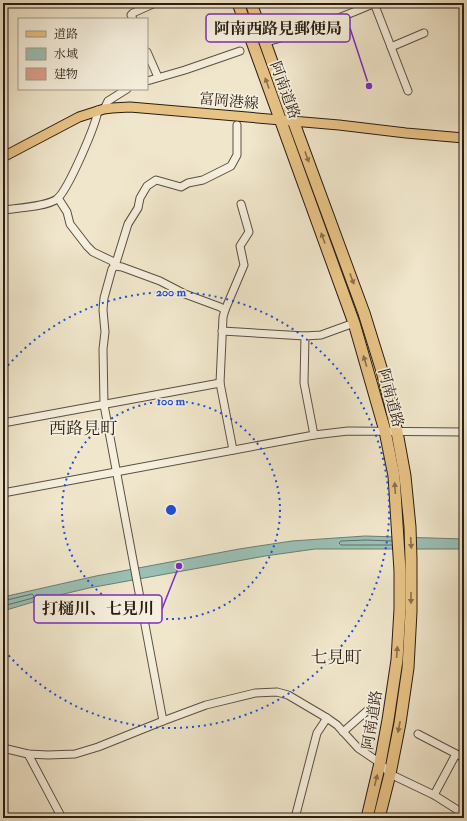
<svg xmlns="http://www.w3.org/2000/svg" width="467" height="821" font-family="'IM FELL Double Pica','Noto Serif JP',serif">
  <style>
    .water { fill: #9ac0b5; stroke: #6d7e75 }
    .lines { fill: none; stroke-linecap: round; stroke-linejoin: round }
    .shore { stroke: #626e64; stroke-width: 1 }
    .building { fill: #dc9f8b; stroke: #2a1c14 }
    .minor-casing { stroke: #5c4e42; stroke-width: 9 }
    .major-casing { stroke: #2a1c14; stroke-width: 11 }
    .highway-casing { stroke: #2a1c14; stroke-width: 13 }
    .minor { stroke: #f5efdd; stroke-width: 7 }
    .major { stroke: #e8c386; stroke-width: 9 }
    .highway { stroke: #e8c386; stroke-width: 11 }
    .oneway { fill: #89704d }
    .ring { fill: none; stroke: #1d4ed8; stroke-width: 2; stroke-dasharray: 2 4 }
    .labels { text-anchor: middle; stroke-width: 3.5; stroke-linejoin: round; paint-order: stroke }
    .street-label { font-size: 15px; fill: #2a1c14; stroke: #f5efdd }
    .quarter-label { font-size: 17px; fill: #2a1c14; stroke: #f5efdd }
    .centre { fill: #1d4ed8; stroke: #f5efdd; stroke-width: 2 }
    .ring-label { font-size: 12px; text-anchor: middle; font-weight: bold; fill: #1d4ed8; stroke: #f5efdd; stroke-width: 3.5; stroke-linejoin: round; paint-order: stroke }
    .leader { fill: none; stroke: #7b2cbf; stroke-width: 1.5 }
    .callout-dot { fill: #7b2cbf; stroke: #f5efdd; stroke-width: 1.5 }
    .callout { fill: #f5efdd; stroke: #7b2cbf; stroke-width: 1.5 }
    .callout-label { font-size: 16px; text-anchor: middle; font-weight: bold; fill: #2a1c14 }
  </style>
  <rect width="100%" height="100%" fill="#f0e6cb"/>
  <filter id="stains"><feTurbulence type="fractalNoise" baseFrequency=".005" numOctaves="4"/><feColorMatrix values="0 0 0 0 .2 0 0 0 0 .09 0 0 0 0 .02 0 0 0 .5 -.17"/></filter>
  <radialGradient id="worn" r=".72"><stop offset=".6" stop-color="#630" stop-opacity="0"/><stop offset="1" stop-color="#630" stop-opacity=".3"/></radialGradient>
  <path class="water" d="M365,536L464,539V549H315L265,556L89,588L43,599L3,611V597L96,576L239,549L292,541Z"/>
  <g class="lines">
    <g class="shore">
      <path d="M392,541L366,540L341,541L339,543L341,545H392"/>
      <path d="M3,601L32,594L34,596L33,598L3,606"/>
    </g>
  </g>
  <path class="building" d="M3,3H13L3,12Z"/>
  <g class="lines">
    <g class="minor-casing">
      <g id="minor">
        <path d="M374,3L408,91"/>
        <path d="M133,19L131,15L133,13L155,3"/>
        <path d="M265,42C303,33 340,18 375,3"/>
        <path d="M391,47L424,33"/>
        <path d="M147,52L158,77"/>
        <path d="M147,81L185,70L240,51"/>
        <path d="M104,109L108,101L127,89"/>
        <path d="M58,198L67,212L70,224L87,246L93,252L112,261L115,266"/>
        <path d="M3,210C17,208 46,207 57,199C68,190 96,125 98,110"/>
        <path d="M115,266L122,267L160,281L185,294L220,307L225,310L223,317L220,383L233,450"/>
        <path d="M225,310L244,265L240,246L249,232L241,204"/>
        <path d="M222,331L305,336L321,335L354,323"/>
        <path d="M305,336L304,383L314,435"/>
        <path d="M3,423L220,383"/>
        <path d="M3,493L314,435L348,431L464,432"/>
        <path d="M163,721L104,405L103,349L105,332L103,310L104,298L112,269L115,266L128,224L138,208L140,198L147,186L156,180L181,187L188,183L203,180L231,166L237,155V125"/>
        <path d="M343,732L369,709"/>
        <path d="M418,734L464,758"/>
        <path d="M3,748L28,754L48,755L75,754L98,747L163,721L206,705L255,693L277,692L288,695L327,718L337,725L358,748L380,763L390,774L434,795L464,814"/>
        <path d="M28,754L62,818"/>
        <path d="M434,795L456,754"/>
        <path d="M295,818L317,733L327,718"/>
      </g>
    </g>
    <g class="major-casing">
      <path id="major" d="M3,157L79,117L104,109L112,108L130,107L339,125L406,133L464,138"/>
    </g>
    <g class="highway-casing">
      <g id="highway">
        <path d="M238,3L354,323L385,431L394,476L400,571V609L397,660L388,720L380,763L367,818"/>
        <path d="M251,3L287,104L364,313L382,371L397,432L405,476L410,527L411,559V612L408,668L400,723L390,774L379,818"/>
      </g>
    </g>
    <use href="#minor" class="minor"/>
    <use href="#major" class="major"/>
    <use href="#highway" class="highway"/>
  </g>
  <defs><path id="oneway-solid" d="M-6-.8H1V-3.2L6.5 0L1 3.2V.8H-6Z"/></defs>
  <g class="oneway">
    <use href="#oneway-solid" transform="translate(267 83) rotate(-110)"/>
    <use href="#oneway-solid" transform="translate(307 157) rotate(70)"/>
    <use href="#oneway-solid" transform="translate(323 238) rotate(-110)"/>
    <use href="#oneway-solid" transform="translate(352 279) rotate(70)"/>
    <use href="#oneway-solid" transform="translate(365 361) rotate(-107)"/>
    <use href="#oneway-solid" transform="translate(395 488) rotate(-94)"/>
    <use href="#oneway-solid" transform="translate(411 543) rotate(87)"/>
    <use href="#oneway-solid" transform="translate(411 598) rotate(90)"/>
    <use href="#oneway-solid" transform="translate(397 652) rotate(-86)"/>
    <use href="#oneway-solid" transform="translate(399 727) rotate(101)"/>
    <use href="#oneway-solid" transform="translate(376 780) rotate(-76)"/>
  </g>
  <g class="ring">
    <circle cx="171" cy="510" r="109"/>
    <path d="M4 370A218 218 0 1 1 4 650"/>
  </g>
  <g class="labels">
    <g class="street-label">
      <text transform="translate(285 90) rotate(70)" y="5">阿南道路</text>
      <text transform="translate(229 101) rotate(5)" y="5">富岡港線</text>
      <text transform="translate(391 398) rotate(75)" y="5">阿南道路</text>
      <text transform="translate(372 720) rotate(-81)" y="5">阿南道路</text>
    </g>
    <g class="quarter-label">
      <text x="83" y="434">西路見町</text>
      <text x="336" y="663">七見町</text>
    </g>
  </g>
  <circle cx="171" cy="510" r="6" class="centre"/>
  <g class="ring-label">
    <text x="171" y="296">200 m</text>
    <text x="171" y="405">100 m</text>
  </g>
  <path class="leader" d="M369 86L350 28M179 566L162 609"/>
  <g class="callout-dot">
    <circle cx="369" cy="86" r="4"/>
    <circle cx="179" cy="566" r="4"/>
  </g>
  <g class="callout">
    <rect x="206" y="14" width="144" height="28" rx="4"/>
    <rect x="34" y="595" width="128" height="28" rx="4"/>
  </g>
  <g class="callout-label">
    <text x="278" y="34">阿南西路見郵便局</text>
    <text x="98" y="614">打樋川、七見川</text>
  </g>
  <rect width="467" height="821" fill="none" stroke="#f0e6cb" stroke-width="16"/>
  <rect x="4" y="4" width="459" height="813" fill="none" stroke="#2a1c14" stroke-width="2"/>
  <rect x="8" y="8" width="451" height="805" fill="none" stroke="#2a1c14"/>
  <rect x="18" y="18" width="130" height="72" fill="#f5efdd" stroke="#a49b8d"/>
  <rect x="26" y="31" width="20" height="6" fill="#e8c386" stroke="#a49b8d"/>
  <text x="54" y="38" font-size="12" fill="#2a1c14">道路</text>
  <rect x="26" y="48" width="20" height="12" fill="#9ac0b5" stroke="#a49b8d"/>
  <text x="54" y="58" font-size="12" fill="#2a1c14">水域</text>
  <rect x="26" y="68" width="20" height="12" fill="#dc9f8b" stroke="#a49b8d"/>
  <text x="54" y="78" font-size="12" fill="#2a1c14">建物</text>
  <rect width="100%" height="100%" filter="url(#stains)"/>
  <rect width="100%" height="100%" fill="url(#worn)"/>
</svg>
